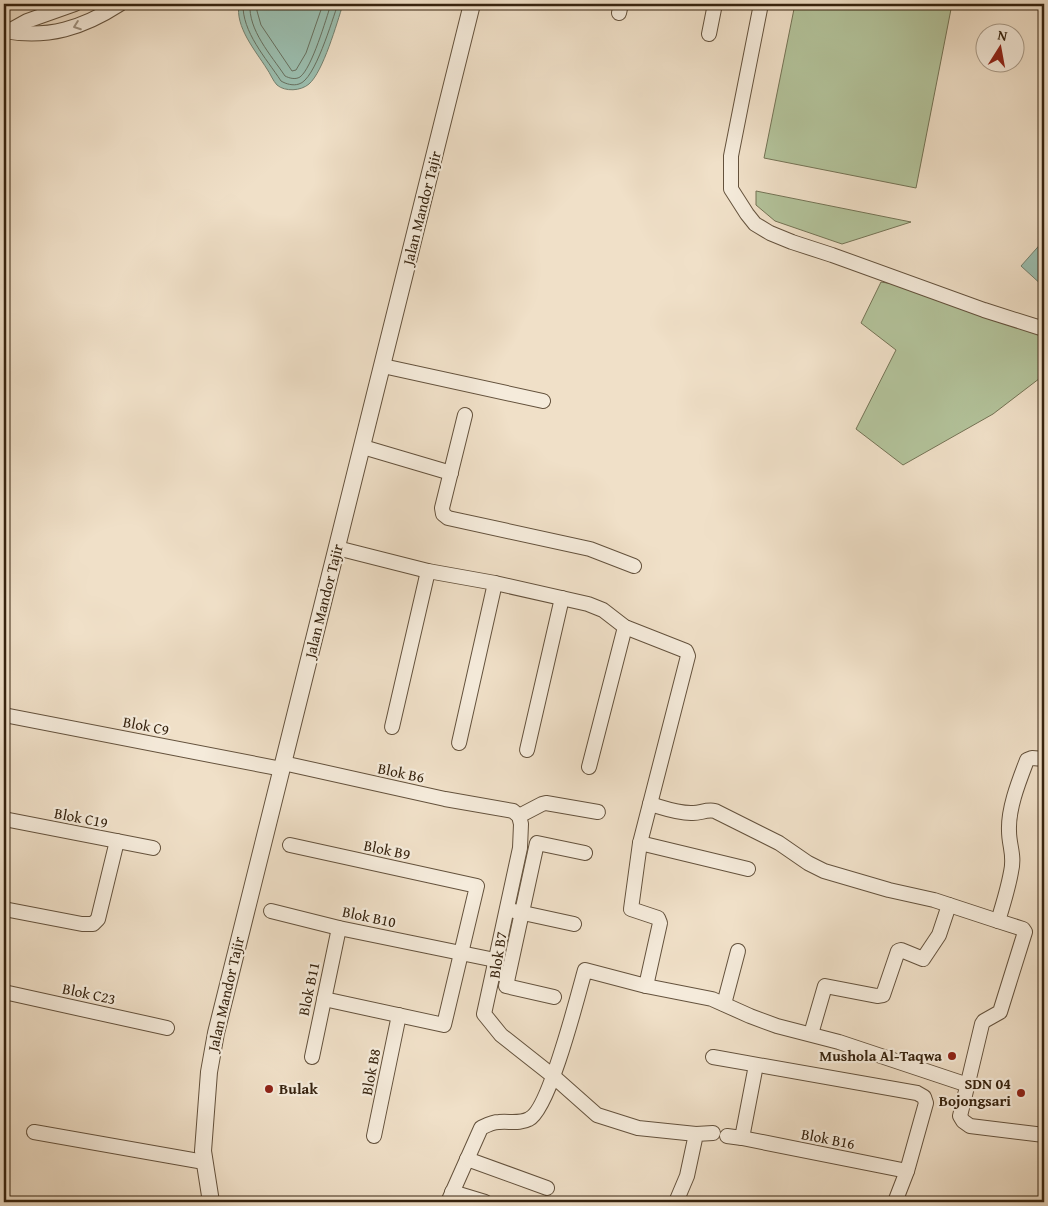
<svg xmlns="http://www.w3.org/2000/svg" width="1048" height="1206" font-family="'Gentium Book Plus',serif">
  <style>
    .green { fill: #b3c39b; stroke: #747355 }
    .water { fill: #9bbeaf; stroke: #73806f }
    .lines { fill: none; stroke-linecap: round; stroke-linejoin: round }
    .shore { stroke: #68705f; stroke-width: 1 }
    .minor-casing { stroke: #64523d; stroke-width: 16 }
    .tertiary-casing { stroke: #64523d; stroke-width: 18 }
    .minor { stroke: #f5ebdb; stroke-width: 14 }
    .tertiary { stroke: #f5ebdb; stroke-width: 16 }
    .oneway { stroke: #9f917f }
    .poi-dot { fill: #8f2418; stroke: #f5ebdb; stroke-width: 2 }
    .labels { text-anchor: middle; stroke-width: 4.5; stroke-linejoin: round; paint-order: stroke }
    .street-label { font-size: 15px; fill: #36230f; stroke: #f5ebdb }
    .poi-label { font-size: 15px; font-weight: bold; fill: #36230f; stroke: #f5ebdb; text-anchor: end }
  </style>
  <rect width="100%" height="100%" fill="#f0e0c8"/>
  <filter id="stains"><feTurbulence type="fractalNoise" baseFrequency=".004" numOctaves="4"/><feColorMatrix values="0 0 0 0 .2 0 0 0 0 .09 0 0 0 0 .02 0 0 0 .5 -.17"/></filter>
  <radialGradient id="worn" r=".72"><stop offset=".6" stop-color="#630" stop-opacity="0"/><stop offset="1" stop-color="#630" stop-opacity=".3"/></radialGradient>
  <g class="green">
    <path d="M795,4H952L916,188L764,158Z"/>
    <path d="M756,191L911,222L842,244L775,221L756,205Z"/>
    <path d="M881,282L918,288L1044,334V375L993,414L903,465L856,429L896,350L861,323Z"/>
  </g>
  <g class="water">
    <path d="M239,4H343C337,23 323,72 309,84C301,91 285,92 277,85C273,81 270,73 267,69C255,50 235,27 239,4Z"/>
    <path d="M1044,240V287L1021,266Z"/>
  </g>
  <g class="lines">
    <g class="shore">
      <path d="M243,4C242,32 266,58 281,81C286,84 293,86 299,84C315,80 332,20 338,4"/>
      <path d="M250,4C248,30 271,55 285,76C289,78 295,80 300,77C312,68 326,19 331,4"/>
      <path d="M257,4V11L261,25L292,71L296,70L306,53L323,4"/>
    </g>
    <g class="minor-casing">
      <g id="minor">
        <path d="M761,4L731,156V189L747,214L755,224L770,233L792,242L832,255L984,310L1044,329"/>
        <path d="M619,13L621,4"/>
        <path d="M4,31C48,39 83,28 120,4"/>
        <path d="M9,31L27,21L75,4"/>
        <path d="M709,34L715,4"/>
        <path d="M383,366L543,401"/>
        <path d="M465,415L442,508L443,514L448,518L590,549L634,566"/>
        <path d="M363,447L451,473"/>
        <path d="M337,548L428,571L495,583L588,604L603,610L625,627L686,651L688,656L640,843L748,869"/>
        <path d="M4,715L282,769"/>
        <path d="M392,727L428,571"/>
        <path d="M459,743L495,583"/>
        <path d="M527,750L562,598"/>
        <path d="M1044,759L1032,758L1027,760C1019,781 1008,808 1009,831C1009,846 1015,855 1011,872C1008,889 1003,905 998,921L1023,929L1025,932L1000,1012L984,1021L982,1024L960,1116L963,1121L970,1126L1044,1135"/>
        <path d="M283,763L445,799L513,811L519,816L521,824L520,848L484,1014L501,1035L553,1076L597,1115L638,1128L696,1134"/>
        <path d="M589,767L625,627"/>
        <path d="M650,804C664,808 676,813 691,813C700,814 705,809 715,811L779,843L808,863L824,871L889,890L934,900L998,921"/>
        <path d="M519,816L542,804L546,803L598,812"/>
        <path d="M4,819L153,848"/>
        <path d="M640,843L631,909L658,918L660,923L646,986"/>
        <path d="M290,845L477,886L444,1025L324,999"/>
        <path d="M4,909L82,924H93L98,919L117,841"/>
        <path d="M271,911L339,928L495,960"/>
        <path d="M514,911L574,924"/>
        <path d="M4,992L167,1028"/>
        <path d="M554,997L506,986L537,843L585,853"/>
        <path d="M724,1004L738,951"/>
        <path d="M811,1034L825,986L877,996L883,995L898,951L901,950L923,959L939,935L949,905"/>
        <path d="M312,1057L339,928"/>
        <path d="M713,1057L917,1093L924,1097L926,1103L907,1171L895,1202"/>
        <path d="M34,1132L204,1162"/>
        <path d="M374,1136L399,1015"/>
        <path d="M727,1136L742,1138L756,1065"/>
        <path d="M742,1138L907,1171"/>
        <path d="M467,1159L547,1188"/>
        <path d="M452,1192L485,1202"/>
        <path d="M448,1202L481,1128C487,1125 492,1122 499,1122C509,1121 520,1124 529,1119C549,1110 578,995 585,970L646,986L712,999L750,1016L777,1026L839,1042L968,1085"/>
        <path d="M676,1202L687,1176L696,1134L713,1133"/>
      </g>
    </g>
    <g class="tertiary-casing">
      <path id="tertiary" d="M211,1202L203,1151L209,1072L216,1033L472,4"/>
    </g>
    <use href="#minor" class="minor"/>
    <use href="#tertiary" class="tertiary"/>
  </g>
  <defs><path id="oneway-chevron" d="M-2-3.5L2.5 0L-2 3.5" fill="none" stroke-width="1.6" stroke-linecap="round" stroke-linejoin="round" transform="scale(1.25)"/></defs>
  <use class="oneway" href="#oneway-chevron" transform="translate(77 26) rotate(160)"/>
  <g class="poi-dot">
    <circle cx="952" cy="1056" r="5"/>
    <circle cx="269" cy="1089" r="5"/>
    <circle cx="1021" cy="1093" r="5"/>
  </g>
  <g class="labels">
    <g class="street-label">
      <text transform="translate(422 208) rotate(-76)" y="5">Jalan Mandor Tajir</text>
      <text transform="translate(324 601) rotate(-76)" y="5">Jalan Mandor Tajir</text>
      <text transform="translate(146 726) rotate(11)" y="5">Blok C9</text>
      <text transform="translate(401 773) rotate(12)" y="5">Blok B6</text>
      <text transform="translate(81 818) rotate(11)" y="5">Blok C19</text>
      <text transform="translate(387 850) rotate(12)" y="5">Blok B9</text>
      <text transform="translate(369 917) rotate(12)" y="5">Blok B10</text>
      <text transform="translate(498 955) rotate(-81)" y="5">Blok B7</text>
      <text transform="translate(309 989) rotate(-78)" y="5">Blok B11</text>
      <text transform="translate(89 994) rotate(12)" y="5">Blok C23</text>
      <text transform="translate(226 994) rotate(-77)" y="5">Jalan Mandor Tajir</text>
      <text transform="translate(371 1072) rotate(-79)" y="5">Blok B8</text>
      <text transform="translate(828 1139) rotate(11)" y="5">Blok B16</text>
    </g>
    <g class="poi-label">
      <text x="942" y="1061">Mushola Al-Taqwa</text>
      <text x="1011" y="1089">SDN 04<tspan x="1011" dy="17">Bojongsari</tspan></text>
      <text x="279" y="1094" text-anchor="start">Bulak</text>
    </g>
  </g>
  <rect width="1048" height="1206" fill="none" stroke="#f0e0c8" stroke-width="20"/>
  <rect x="5" y="5" width="1038" height="1196" fill="none" stroke="#36230f" stroke-width="2.5"/>
  <rect x="10" y="10" width="1028" height="1186" fill="none" stroke="#36230f"/>
  <g transform="translate(1000 48) rotate(11)"><circle r="24" fill="#f5ebdb" stroke="#a99b89"/>
  <path d="M0-4L9 19L0 12L-9 19Z" fill="#8f2418"/>
  <text y="-8" font-size="14" font-weight="bold" text-anchor="middle" fill="#36230f">N</text>
  </g>
  <rect width="100%" height="100%" filter="url(#stains)"/>
  <rect width="100%" height="100%" fill="url(#worn)"/>
</svg>
